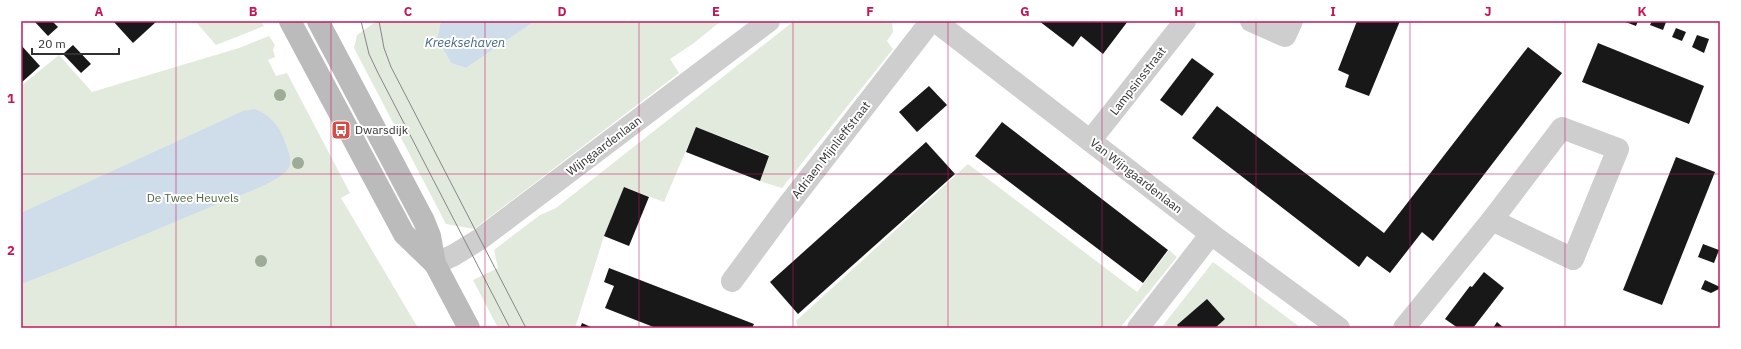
<svg xmlns="http://www.w3.org/2000/svg" width="1741" height="349" font-family="'IBM Plex Sans',sans-serif">
  <style>
    .green { fill: #e2e9dd }
    .water { fill: #cfdce9 }
    .building { fill: #181818 }
    .lines { fill: none; stroke-linecap: round; stroke-linejoin: round }
    .street { stroke: #cecece; stroke-width: 22 }
    .secondary { stroke: #bbb; stroke-width: 22 }
    .tram { stroke: #868686; stroke-width: 1 }
    .tree { fill: #9eac97 }
    .grid { fill: none; stroke: #c2185b; stroke-width: 1; stroke-opacity: 0.55 }
    .labels { text-anchor: middle; stroke-width: 4; stroke-linejoin: round; paint-order: stroke }
    .street-label { font-size: 12px; fill: #313131; stroke: #fff }
    .poi-label { font-size: 12px; fill: #313131; stroke: #fff; text-anchor: start }
    .park-label { font-size: 12px; fill: #4f6842; stroke: #fff }
    .water-label { font-size: 13px; font-style: italic; fill: #47688b; stroke: #fff }
    .neatline { fill: none; stroke: #c2185b; stroke-width: 1.5 }
    .grid-label { font-size: 13px; text-anchor: middle; font-weight: bold; fill: #c2185b }
  </style>
  <rect width="100%" height="100%" fill="#fff"/>
  <g class="green">
    <path d="M195,21H261L264,26L216,45Z"/>
    <path d="M377,21H441L437,38L451,63L466,68L535,21H721L694,43L670,59L679,73L474,229L446,224L354,48L357,35Z"/>
    <path d="M794,21H892L893,32L887,41L893,49L782,188L760,181L769,155L696,127L664,202L624,187L604,236L575,328H498L473,280L498,268L494,250L540,215L556,208Z"/>
    <path d="M269,36L275,45L273,50L275,57L268,60L276,76L287,73L350,193L341,198L418,328H21V86L59,55L92,92L239,48Z"/>
    <path d="M968,164L1137,292L1169,250L1177,257L1120,328H798L796,321Z"/>
    <path d="M1213,262L1301,328H1161Z"/>
  </g>
  <g class="water">
    <path d="M441,21H535L466,68L451,63L437,38Z"/>
    <path d="M254,109C266,112 279,125 283,137C286,146 294,160 288,169C278,183 232,198 215,205C151,232 86,259 21,284V213L243,111Z"/>
  </g>
  <g class="building">
    <path d="M34,21H52L58,27L48,36Z"/>
    <path d="M113,21H157L133,43Z"/>
    <path d="M1039,21H1128L1103,54L1081,36L1073,47Z"/>
    <path d="M1357,21H1400L1369,96L1345,87L1349,75L1338,70Z"/>
    <path d="M1623,21H1638L1636,26Z"/>
    <path d="M1652,21L1666,22L1663,30L1650,25Z"/>
    <path d="M1676,28L1686,32L1682,41L1672,37Z"/>
    <path d="M1697,35L1709,39L1704,53L1692,47Z"/>
    <path d="M1598,43L1704,86L1689,124L1582,82Z"/>
    <path d="M21,45L40,66L21,83Z"/>
    <path d="M73,45L91,64L81,73L63,54Z"/>
    <path d="M1528,47L1562,73L1433,241L1422,232L1390,273L1367,256L1359,267L1192,138L1217,106L1384,233Z"/>
    <path d="M1192,58L1214,74L1182,116L1160,100Z"/>
    <path d="M929,86L947,105L917,132L899,112Z"/>
    <path d="M1002,122L1168,250L1143,283L975,156Z"/>
    <path d="M696,127L769,156L760,181L686,152Z"/>
    <path d="M926,142L955,174L798,314L770,282Z"/>
    <path d="M1676,157L1715,172L1662,305L1623,290Z"/>
    <path d="M624,187L649,197L629,246L604,236Z"/>
    <path d="M1703,244L1719,250L1714,263L1698,257Z"/>
    <path d="M609,268L754,324L752,328H656L605,308L614,286L604,282Z"/>
    <path d="M1484,272L1504,288L1473,328H1458L1445,319L1470,286L1472,287Z"/>
    <path d="M1705,280L1720,287L1719,289L1711,293L1701,289Z"/>
    <path d="M1207,299L1225,319L1215,328H1179L1177,325Z"/>
    <path d="M1497,322L1504,328H1493Z"/>
    <path d="M582,323L593,328H580Z"/>
  </g>
  <g class="lines">
    <g class="street">
      <path d="M935,21L1211,234L1339,328"/>
      <path d="M1251,21L1285,36L1292,21"/>
      <path d="M1090,141L1185,21"/>
      <path d="M435,264L454,255L480,239L769,21"/>
      <path d="M732,281L785,209L931,21"/>
      <path d="M1138,328L1211,234"/>
      <path d="M1404,328L1492,220L1562,128L1618,149L1573,259L1492,220"/>
    </g>
    <g class="secondary">
      <path d="M290,21L404,234L435,264"/>
      <path d="M318,21L424,221L430,236L435,264L469,328"/>
    </g>
    <g class="tram">
      <path d="M361,21L369,54L378,73L510,328"/>
      <path d="M379,21L384,48L391,67L526,328"/>
    </g>
  </g>
  <g class="tree">
    <circle cx="280" cy="95" r="6"/>
    <circle cx="298" cy="163" r="6"/>
    <circle cx="261" cy="261" r="6"/>
  </g>
  <path class="grid" d="M176,21V328M331,21V328M485,21V328M639,21V328M793,21V328M948,21V328M1102,21V328M1256,21V328M1410,21V328M1565,21V328M21,174H1720"/>
  <defs>
    <g id="bus-square" transform="scale(1)"><rect x="-9" y="-9" width="18" height="18" rx="4" fill="#d34e47" stroke="#fff"/><path d="M-5-6H5V4H4V6H2V4H-2V6H-4V4H-5ZM-3.5-4V0h7V-4ZM-3.5 1.2v1.5H-2V1.2ZM2 1.2v1.5H3.5V1.2Z" fill="#fff"/></g>
  </defs>
  <g fill-rule="evenodd">
    <use href="#bus-square" x="341" y="130"/>
  </g>
  <g class="labels">
    <g class="street-label">
      <text transform="translate(1138 81) rotate(-52)" y="4">Lampsinsstraat</text>
      <text transform="translate(604 146) rotate(-37)" y="4">Wijngaardenlaan</text>
      <text transform="translate(831 150) rotate(-52)" y="4">Adriaen Mijnlieffstraat</text>
      <text transform="translate(1136 176) rotate(38)" y="4">Van Wijngaardenlaan</text>
    </g>
    <g class="poi-label">
      <text x="355" y="134">Dwarsdijk</text>
    </g>
    <g class="park-label">
      <text x="193" y="202">De Twee Heuvels</text>
    </g>
    <g class="water-label">
      <text x="465" y="47">Kreeksehaven</text>
    </g>
  </g>
  <rect width="1741" height="349" fill="none" stroke="#ffffff" stroke-width="44"/>
  <path d="M32 48v6h87v-6" fill="none" stroke="#313131" stroke-width="2"/>
  <text x="38" y="48" font-size="12" fill="#313131" stroke="#ffffff" stroke-width="3" paint-order="stroke">20 m</text>
  <rect x="22" y="22" width="1697" height="305" class="neatline"/>
  <g class="grid-label">
    <text x="99" y="16">A</text>
    <text x="253" y="16">B</text>
    <text x="408" y="16">C</text>
    <text x="562" y="16">D</text>
    <text x="716" y="16">E</text>
    <text x="870" y="16">F</text>
    <text x="1025" y="16">G</text>
    <text x="1179" y="16">H</text>
    <text x="1333" y="16">I</text>
    <text x="1488" y="16">J</text>
    <text x="1642" y="16">K</text>
    <text x="11" y="103">1</text>
    <text x="11" y="255">2</text>
  </g>
</svg>
